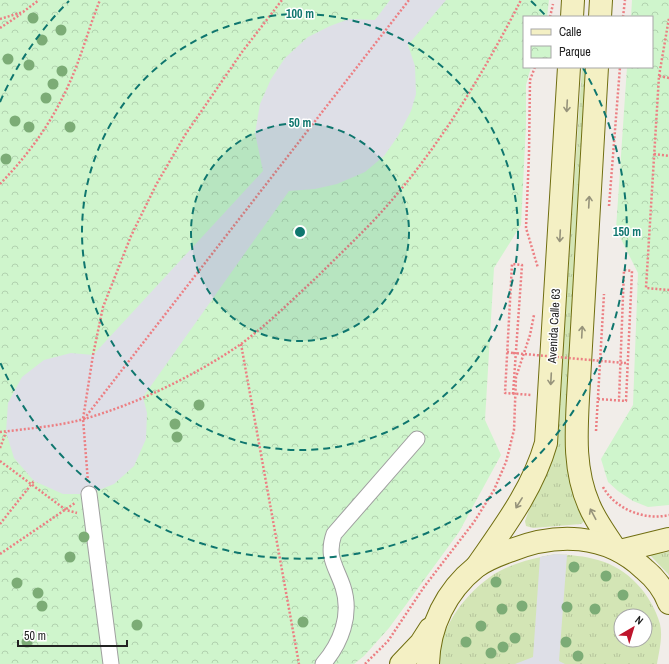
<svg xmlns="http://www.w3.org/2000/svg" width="669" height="664" font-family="'Archivo Narrow',sans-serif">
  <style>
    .grass { fill: url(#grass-tufts); fill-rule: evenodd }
    .park { fill: url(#park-crowns) }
    .plaza { fill: #dedfe7 }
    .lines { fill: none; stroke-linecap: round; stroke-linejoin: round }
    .street-casing { stroke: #9f9f9f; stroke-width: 17 }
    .secondary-casing { stroke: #706e11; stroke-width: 24 }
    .path { stroke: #ec7f83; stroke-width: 2.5; stroke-dasharray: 2 2; stroke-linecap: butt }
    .street { stroke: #fff; stroke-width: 15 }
    .secondary { stroke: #f4f0c4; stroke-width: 22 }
    .path-bridge { stroke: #ec7f83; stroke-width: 2.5; stroke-dasharray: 2 2; stroke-linecap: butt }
    .tree { fill: #7cac76 }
    .oneway { stroke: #96937b }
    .ring { fill: none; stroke: #0f766e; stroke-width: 2; stroke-dasharray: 7 5 }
    .labels { text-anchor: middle; stroke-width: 3; stroke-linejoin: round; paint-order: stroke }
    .street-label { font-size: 12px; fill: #222; stroke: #fff }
    .centre { fill: #0f766e; stroke: #fff; stroke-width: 2 }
    .ring-label { font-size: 12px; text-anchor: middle; font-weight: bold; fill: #0f766e; stroke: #fff; stroke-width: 3; stroke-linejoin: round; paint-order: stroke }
  </style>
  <defs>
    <pattern id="grass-tufts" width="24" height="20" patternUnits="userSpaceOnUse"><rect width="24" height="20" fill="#d3e5b5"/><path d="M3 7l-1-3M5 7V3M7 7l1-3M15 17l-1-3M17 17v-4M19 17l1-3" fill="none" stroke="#b5c49b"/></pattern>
    <pattern id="park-crowns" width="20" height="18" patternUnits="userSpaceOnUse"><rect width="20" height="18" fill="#cff5cc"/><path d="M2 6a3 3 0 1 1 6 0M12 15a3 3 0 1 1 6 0" fill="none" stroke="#b1d2af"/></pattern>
  </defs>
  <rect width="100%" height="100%" fill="#f1ede9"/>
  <g class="grass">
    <path d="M582,67H589L566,449C567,476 572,497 587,519L581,524L533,528L526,526L525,521L557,434Z"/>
    <path d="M669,552V575L649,554Z"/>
    <path d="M556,554C570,555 585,556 598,560C628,568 652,595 660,624C663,637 659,652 657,664H438C439,630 462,597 490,577C509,564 533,558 556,554ZM621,616H645V640H621Z"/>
  </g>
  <g class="park">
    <path d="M0,0H549L547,17H524V67H531L526,85V125L521,225L494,268L485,420L501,455L459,532L389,628L364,656L354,664H0Z"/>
    <path d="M632,0H669V505L648,507L633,501L618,491L608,482L601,459L633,405L638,273L616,229L627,67H652V17H631Z"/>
  </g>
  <g class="plaza">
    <path d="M390,0H446L408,45L415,66L416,94L411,111L398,136L384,156L365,172L337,184L315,189L289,191L143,397L147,413L146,439L134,466L114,484L89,494H63L34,481L14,458L6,432L8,403L22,377L44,360L71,353L93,355L263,171L255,133L260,104L271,79L285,58L308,37L330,26L349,19L375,20Z"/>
    <path d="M556,554L567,555L559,661L565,664H515L533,657L540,557Z"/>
  </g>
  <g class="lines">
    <g class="street-casing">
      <g id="street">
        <path d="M89,494L111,664"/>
        <path d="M323,664C341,643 352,615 343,587C336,566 326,557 334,534L417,439"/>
      </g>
    </g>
    <g class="secondary-casing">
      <g id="secondary">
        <path d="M572,17L573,0"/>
        <path d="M600,17L601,0"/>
        <path d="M597,67L578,398C576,435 574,471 589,505C595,520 605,533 614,547"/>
        <path d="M620,551L669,539"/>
        <path d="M477,566C504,527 533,489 546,443L569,67"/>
        <path d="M401,664L421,643L430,629"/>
        <path d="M428,664C429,626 446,591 476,567C485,560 498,555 509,551C556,532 606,533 644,569C655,578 664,590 669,603"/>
      </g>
    </g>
    <g class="path">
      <path d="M550,17L553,4"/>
      <path d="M623,17L625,0"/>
      <path d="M0,19L23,12L39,0"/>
      <path d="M0,28L21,14"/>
      <path d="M535,67L530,80L529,154L526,228L538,268"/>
      <path d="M659,76L669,18"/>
      <path d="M669,78L659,76L646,288L669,290"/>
      <path d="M654,154L669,156"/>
      <path d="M0,184C29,154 52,122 69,84C81,58 89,27 100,0"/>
      <path d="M609,206L620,67"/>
      <path d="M241,344L299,664"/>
      <path d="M507,352L513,353"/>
      <path d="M624,363H628"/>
      <path d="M513,394L522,265L512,264L505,393L532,395"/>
      <path d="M598,399L626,401L632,271L624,270L619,400"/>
      <path d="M84,419L409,0"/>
      <path d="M596,431L604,294"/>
      <path d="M0,432C26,429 59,426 84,419C137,404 196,375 241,344C268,324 293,299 318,276C337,257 357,238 376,218C435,154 481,78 521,0"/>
      <path d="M0,448L6,432"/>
      <path d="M0,461L66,510L77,513"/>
      <path d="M88,482L83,419L93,355L103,307L131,236L156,185L185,135L242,52L282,0"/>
      <path d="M603,487C615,509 645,521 669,515"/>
      <path d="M0,524L34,481"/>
      <path d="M0,554L75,503"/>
      <path d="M365,664L388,641L424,587L474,522L494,490L506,462L514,430L516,377L530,335L534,315"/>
    </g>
    <use href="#street" class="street"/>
    <use href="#secondary" class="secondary"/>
    <path class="path-bridge" d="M513,353L624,363"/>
  </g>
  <g class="tree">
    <circle cx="33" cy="18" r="5.5"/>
    <circle cx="61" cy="30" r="5.5"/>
    <circle cx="42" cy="40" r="5.5"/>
    <circle cx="8" cy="59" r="5.5"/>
    <circle cx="29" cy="65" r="5.5"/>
    <circle cx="62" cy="71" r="5.5"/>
    <circle cx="53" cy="84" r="5.5"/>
    <circle cx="46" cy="98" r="5.5"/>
    <circle cx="15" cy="121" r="5.5"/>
    <circle cx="29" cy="127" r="5.5"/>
    <circle cx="70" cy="127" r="5.5"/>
    <circle cx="6" cy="159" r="5.5"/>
    <circle cx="199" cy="405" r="5.5"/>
    <circle cx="175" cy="424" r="5.5"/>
    <circle cx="177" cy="437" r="5.5"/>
    <circle cx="84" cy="537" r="5.5"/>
    <circle cx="70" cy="557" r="5.5"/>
    <circle cx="574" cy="567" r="5.5"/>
    <circle cx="606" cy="576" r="5.5"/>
    <circle cx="496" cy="582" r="5.5"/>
    <circle cx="17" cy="583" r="5.5"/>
    <circle cx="38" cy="593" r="5.5"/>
    <circle cx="623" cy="595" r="5.5"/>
    <circle cx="42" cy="606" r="5.5"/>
    <circle cx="522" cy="606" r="5.5"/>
    <circle cx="567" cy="607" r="5.5"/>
    <circle cx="502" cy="609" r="5.5"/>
    <circle cx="595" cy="609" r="5.5"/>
    <circle cx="303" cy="622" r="5.5"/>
    <circle cx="137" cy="625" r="5.5"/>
    <circle cx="481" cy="626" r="5.5"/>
    <circle cx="515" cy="638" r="5.5"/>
    <circle cx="27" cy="642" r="5.5"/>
    <circle cx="466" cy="642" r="5.5"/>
    <circle cx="566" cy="642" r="5.5"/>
    <circle cx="503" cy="647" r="5.5"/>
    <circle cx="491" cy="653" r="5.5"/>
    <circle cx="578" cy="656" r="5.5"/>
  </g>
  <defs><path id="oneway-shaft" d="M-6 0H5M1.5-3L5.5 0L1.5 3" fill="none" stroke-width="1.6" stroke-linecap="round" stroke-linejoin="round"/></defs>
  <g class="oneway">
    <use href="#oneway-shaft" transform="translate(567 106) rotate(93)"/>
    <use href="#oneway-shaft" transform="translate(589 202) rotate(-87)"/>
    <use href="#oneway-shaft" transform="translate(560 236) rotate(93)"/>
    <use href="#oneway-shaft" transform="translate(582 332) rotate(-87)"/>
    <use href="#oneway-shaft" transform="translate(551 379) rotate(93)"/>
    <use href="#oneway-shaft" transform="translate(519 503) rotate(122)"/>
    <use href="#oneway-shaft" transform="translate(593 514) rotate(-118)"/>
  </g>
  <circle cx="300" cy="232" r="109" fill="#0f766e" fill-opacity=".12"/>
  <g class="ring">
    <circle cx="300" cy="232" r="109"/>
    <circle cx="300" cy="232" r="218"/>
    <path d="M0 102A327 327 0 0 1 69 1M531 1A327 327 0 0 1 545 15M583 68A327 327 0 1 1 0 362"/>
  </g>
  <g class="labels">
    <g class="street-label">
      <text transform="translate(554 326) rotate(-87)" y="4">Avenida Calle 63</text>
    </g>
  </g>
  <circle cx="300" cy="232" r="6" class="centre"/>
  <g class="ring-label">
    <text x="300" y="18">100 m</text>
    <text x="300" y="127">50 m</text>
    <text x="627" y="236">150 m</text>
  </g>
  <rect x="523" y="16" width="130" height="52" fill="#ffffff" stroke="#a7a7a7"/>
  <rect x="531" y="29" width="20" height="6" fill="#f4f0c4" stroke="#a7a7a7"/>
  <text x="559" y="36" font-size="12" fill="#222222">Calle</text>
  <rect x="531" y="46" width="20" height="12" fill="url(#park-crowns)" stroke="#a7a7a7"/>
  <text x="559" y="56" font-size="12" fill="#222222">Parque</text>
  <g transform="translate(633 628) rotate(38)"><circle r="19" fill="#ffffff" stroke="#a7a7a7"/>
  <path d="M0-3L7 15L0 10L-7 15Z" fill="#be152c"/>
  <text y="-6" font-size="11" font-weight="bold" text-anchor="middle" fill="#222222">N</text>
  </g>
  <path d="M18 640v6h109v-6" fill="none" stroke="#222222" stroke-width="2"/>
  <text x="24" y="640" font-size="12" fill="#222222" stroke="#ffffff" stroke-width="3" paint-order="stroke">50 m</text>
</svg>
